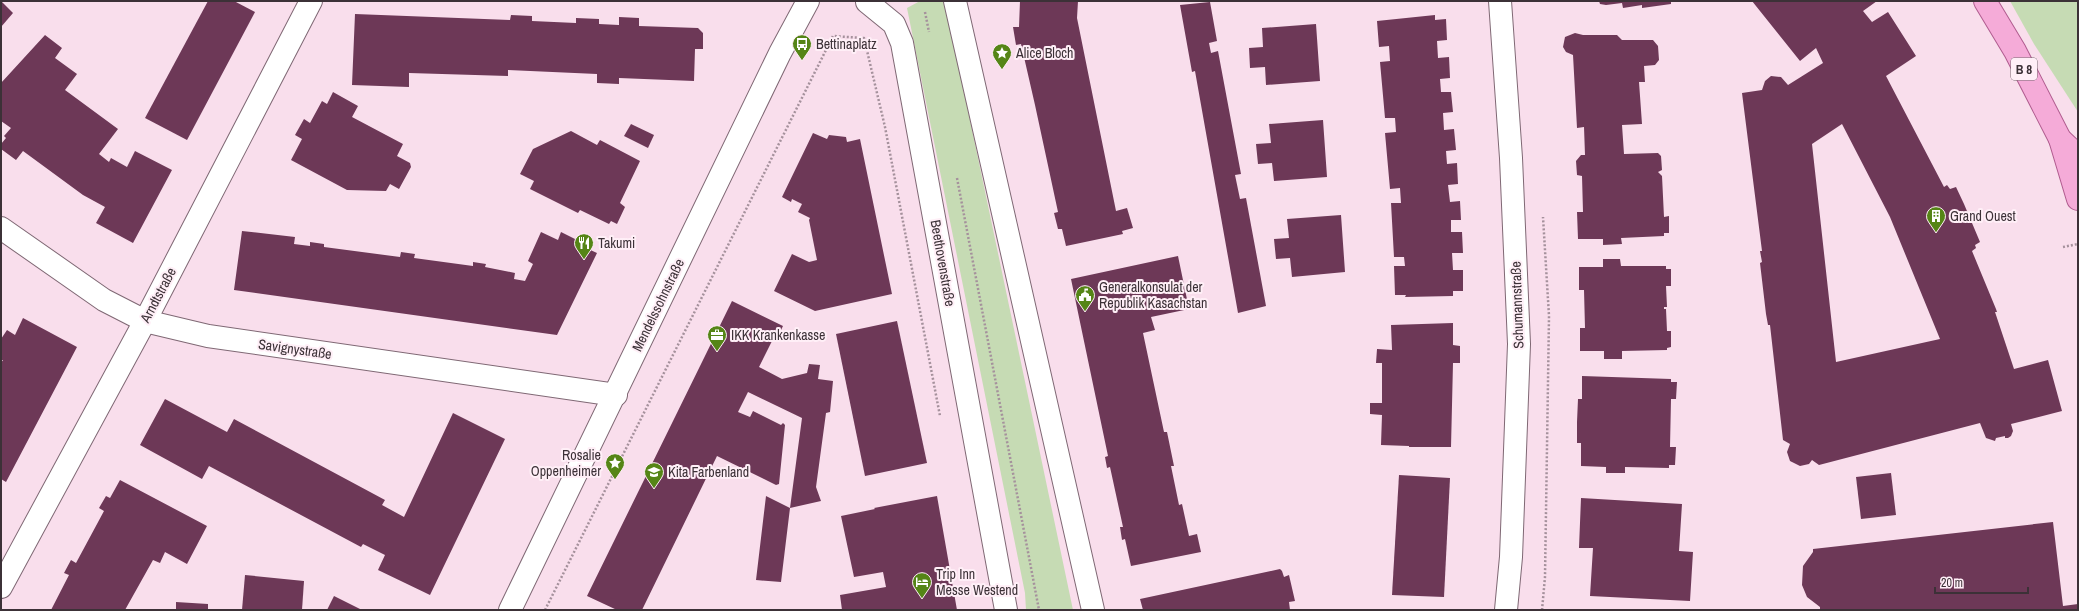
<svg xmlns="http://www.w3.org/2000/svg" width="2079" height="611" font-family="'Archivo Narrow',sans-serif">
  <style>
    .green { fill: #c6dbb4 }
    .building { fill: #6d3857; fill-rule: evenodd }
    .lines { fill: none; stroke-linecap: round; stroke-linejoin: round }
    .minor-casing { stroke: #7f6874; stroke-width: 24 }
    .major-casing { stroke: #b05c8f; stroke-width: 24 }
    .path { stroke: #a5919c; stroke-width: 2.5; stroke-dasharray: 2 2; stroke-linecap: butt }
    .minor { stroke: #fff; stroke-width: 22 }
    .major { stroke: #f5abd8; stroke-width: 22 }
    .labels { text-anchor: middle; stroke-width: 4; stroke-linejoin: round; paint-order: stroke }
    .shield { fill: #ffeff7; stroke: #766a71; stroke-width: 1 }
    .shield-label { font-size: 13px; font-weight: bold; fill: #3c3137 }
    .poi-label { font-size: 14px; fill: #3c3137; stroke: #ffeff7; text-anchor: start }
    .street-label { font-size: 14px; fill: #3c3137; stroke: #ffeff7 }
  </style>
  <rect width="100%" height="100%" fill="#f9deec"/>
  <g class="green">
    <path d="M920,1H945L1073,610H1026L1025,593L907,8Z"/>
    <path d="M2010,1H2078V112L2034,44Z"/>
  </g>
  <g class="building">
    <path d="M1,1L13,13L1,27Z"/>
    <path d="M208,1H234L255,12L187,140L145,118Z"/>
    <path d="M1020,1H1078L1077,18L1116,211L1127,208L1133,228L1122,231L1123,234L1066,246L1062,229H1058L1054,213L1058,212L1035,105L1021,44L1016,45L1013,27H1019Z"/>
    <path d="M1599,1H1671V4L1642,8V5L1623,8L1622,3L1606,5L1600,4Z"/>
    <path d="M1752,1H1877L1863,11L1872,22L1888,12L1916,56L1886,76L1944,187L1947,185L1950,189L1956,187L1964,204L1980,242L1975,245L1976,248L1972,251L1996,309L1997,312H1995L2014,369L2048,360L2062,411L2011,424L2013,431L2011,436L2008,438H2005V436L1996,438L1995,441L1986,438L1980,423L1819,465L1812,460L1809,464L1800,466L1790,461L1787,452L1790,444L1783,440L1770,325H1768L1766,314L1760,263L1762,262L1760,251H1762L1742,93L1762,90L1765,81L1771,76L1781,77L1788,85L1823,63L1816,48L1800,61ZM1842,124L1890,217L1940,339L1836,362L1812,144Z"/>
    <path d="M1210,2L1217,41L1209,43L1211,53L1218,51L1241,174L1235,175L1240,199L1246,198L1266,306L1238,313L1195,71L1192,72L1180,5Z"/>
    <path d="M355,14L510,20L511,15L532,16V21L576,23V18L599,19V24L619,25V17L639,18V26L698,28L703,33V49H695L694,81L619,78V84L597,83V74L508,70V76L409,73V87L352,85Z"/>
    <path d="M1435,15V20L1446,19L1447,40L1437,41L1438,58L1449,57L1450,78L1440,79L1441,92H1451L1453,112L1443,113L1444,130L1454,129L1456,150L1446,151L1447,164L1457,163L1458,184L1448,185L1450,202L1460,201L1461,220H1451V232H1462L1463,253H1452L1453,270H1463V291H1453V296L1405,297L1406,295H1395L1394,266H1405L1404,257H1394L1391,203H1401L1400,188L1390,189L1385,133L1396,132L1395,118H1385L1380,62L1390,61L1389,46L1379,47L1377,21Z"/>
    <path d="M1316,24L1320,81L1266,85L1265,67L1250,68L1249,48L1263,47L1262,28Z"/>
    <path d="M1575,33L1583,35H1617L1622,40H1653L1658,46L1659,60L1655,65L1644,66L1645,82H1639L1642,124L1622,125L1624,154L1658,153L1661,156L1662,170L1658,172L1662,176L1664,217L1669,216V233H1664V236L1621,238L1622,244L1603,245V239H1578L1577,212H1583L1582,176L1577,175L1576,161L1581,155H1585L1584,127L1577,128L1573,55L1566,52L1563,47L1565,37Z"/>
    <path d="M45,35L62,48L55,58L77,74L65,90L118,129L99,154L109,162L111,158L127,167L135,151L172,170L133,243L96,223L105,207L83,195L23,151L16,160L1,149V144L6,138L4,136L11,128L1,121V83Z"/>
    <path d="M333,92L358,106L352,117L403,144L397,156L410,163L411,167L399,189L390,184L386,191L347,190L291,160L302,139L295,135L304,119L310,123L322,101L327,104Z"/>
    <path d="M1323,120L1327,177L1274,181L1272,163L1258,164L1256,144L1271,143L1269,124Z"/>
    <path d="M631,124L654,135L648,148L624,136Z"/>
    <path d="M571,131L597,145L600,140L640,161L620,203L625,207L617,224L611,221L609,224L580,210L578,213L530,189L534,181L520,174L533,149Z"/>
    <path d="M813,133L827,139L829,135L846,137L847,142L860,139L892,294L815,311L774,291L792,254L809,262L817,260L809,220L810,218L798,212L802,204L792,199L791,202L782,197Z"/>
    <path d="M1341,215L1345,272L1292,277L1290,258L1276,259L1274,239L1289,238L1287,219Z"/>
    <path d="M242,231L295,237L294,244L310,246V242L324,244V247L400,257L401,252L415,254L414,258L473,266V262L486,264L485,267L515,273L514,279L525,281L533,264L528,261L541,232L558,240L561,232L577,240L575,243L597,253L557,335L234,290Z"/>
    <path d="M1178,256L1189,309L1151,317L1155,330L1143,333L1164,432H1167L1174,466H1171L1179,505L1182,504L1189,536L1197,534L1201,552L1131,566L1125,539L1122,540L1120,527H1123L1110,467L1107,468L1105,457L1108,456L1071,279Z"/>
    <path d="M1603,259H1620L1621,266H1666V269H1671V286H1666L1667,307H1664V309H1666L1667,331H1671V347L1667,348V350L1622,351V359H1604V351H1580V328H1585L1584,290H1579V267H1603Z"/>
    <path d="M732,301L783,326L775,342L772,341L759,367L782,379L807,373L809,364L820,365L818,379L833,381L830,412L826,413L816,487L821,501L790,508L781,582L756,580L766,496L790,508L802,418L748,392L738,412L750,417L753,411L781,425L783,423L785,425L779,484L776,485L717,456L642,610H617L587,596Z"/>
    <path d="M23,318L77,347L6,482L1,479V363L3,360H1V339L7,330L15,335Z"/>
    <path d="M897,321L927,463L865,476L836,334Z"/>
    <path d="M1453,323V345L1460,346V363H1453L1451,447H1409V446L1381,445L1382,415L1370,414V403H1382V363H1376L1377,349L1392,350L1391,325Z"/>
    <path d="M1582,376L1671,379V382H1677L1676,399H1671L1670,447H1676L1675,465H1669V468L1625,467V473H1606V467L1581,466V443H1577V422L1578,399H1582Z"/>
    <path d="M165,399L227,432L234,419L385,500L382,505L404,517L453,413L505,439L430,595L378,570L385,555L363,544L361,547L209,466L202,479L140,445Z"/>
    <path d="M1891,473L1896,515L1861,519L1856,477Z"/>
    <path d="M1399,475L1450,478L1444,597L1392,595Z"/>
    <path d="M120,480L207,526L187,564L165,552L160,563L153,560L125,610H51L69,575L64,573L71,560L76,563L104,511L99,508L106,496L110,498Z"/>
    <path d="M937,496L957,610H842L840,595L886,587L883,572L854,577L841,516L875,509L874,508Z"/>
    <path d="M1581,498L1682,504L1679,551L1693,552L1690,601L1590,596L1593,548H1579Z"/>
    <path d="M2053,522L2063,606L2078,604V610H1820V607L1807,597L1802,585L1803,566L1813,552V549Z"/>
    <path d="M1280,569L1282,571L1284,577L1289,575L1295,601L1289,602L1290,610H1143L1140,599Z"/>
    <path d="M245,575L304,581L302,610H242Z"/>
    <path d="M334,596L362,610H327Z"/>
    <path d="M176,602L208,604V610H176Z"/>
  </g>
  <g class="lines">
    <g class="minor-casing">
      <g id="minor">
        <path d="M955,1L1093,610"/>
        <path d="M1500,1L1511,158L1519,344L1511,557L1506,610"/>
        <path d="M867,2L894,24L902,43L1006,610"/>
        <path d="M1,228L104,300L145,321L208,336L616,395"/>
        <path d="M1,587L145,321L311,1"/>
        <path d="M510,610L780,53L808,1"/>
      </g>
    </g>
    <g class="major-casing">
      <g id="major">
        <path d="M1985,1L2015,51L2060,139L2078,156"/>
        <path d="M2060,139L2078,199"/>
      </g>
    </g>
    <g class="path">
      <path d="M925,12L929,32"/>
      <path d="M957,178L1039,610"/>
      <path d="M2063,247L2078,244"/>
      <path d="M545,610L833,36L864,38L885,127L940,416"/>
      <path d="M1542,610L1545,577L1549,316L1543,217"/>
    </g>
    <use href="#minor" class="minor"/>
    <use href="#major" class="major"/>
  </g>
  <defs>
    <g id="bus-pin" transform="scale(1)"><path d="M0 17L-7.5 6A9.5 9.5 0 1 1 7.5 6Z" fill="#558516" stroke="#ffeff7"/><path d="M-5-6H5V4H4V6H2V4H-2V6H-4V4H-5ZM-3.5-4V0h7V-4ZM-3.5 1.2v1.5H-2V1.2ZM2 1.2v1.5H3.5V1.2Z" fill="#fff"/></g>
    <g id="sight-pin" transform="scale(1)"><path d="M0 17L-7.5 6A9.5 9.5 0 1 1 7.5 6Z" fill="#558516" stroke="#ffeff7"/><path d="M0-6L1.8-2.2L6-1.7L2.9 1.2L3.7 5.4L0 3.3L-3.7 5.4L-2.9 1.2L-6-1.7L-1.8-2.2Z" fill="#fff"/></g>
    <g id="building-pin" transform="scale(1)"><path d="M0 17L-7.5 6A9.5 9.5 0 1 1 7.5 6Z" fill="#558516" stroke="#ffeff7"/><path d="M-4-6H4V6H1V3H-1V6H-4ZM-2.5-4.3h1.7v1.8h-1.7ZM.8-4.3h1.7v1.8H.8ZM-2.5-1h1.7V.8h-1.7ZM.8-1h1.7V.8H.8Z" fill="#fff"/></g>
    <g id="restaurant-pin" transform="scale(1)"><path d="M0 17L-7.5 6A9.5 9.5 0 1 1 7.5 6Z" fill="#558516" stroke="#ffeff7"/><path d="M-5-6h1v4h1v-4h1v4h1v-4h1v5L-1.5 .5V6h-2V.5L-5-1ZM5-6V6H3V1.5H1.5Q1.5-4 5-6Z" fill="#fff"/></g>
    <g id="civic-pin" transform="scale(1)"><path d="M0 17L-7.5 6A9.5 9.5 0 1 1 7.5 6Z" fill="#558516" stroke="#ffeff7"/><path d="M-.6-6.5H3V-4.5H.6V-3L4-1V1h2V6H-6V1h2V-1L-.6-3ZM-1.2 2.5V6h2.4V2.5Z" fill="#fff"/></g>
    <g id="office-pin" transform="scale(1)"><path d="M0 17L-7.5 6A9.5 9.5 0 1 1 7.5 6Z" fill="#558516" stroke="#ffeff7"/><path d="M-6-3h4V-5.5h4V-3h4V5H-6ZM-1-4.5V-3h2v-1.5ZM-6 0V1H6V0Z" fill="#fff"/></g>
    <g id="school-pin" transform="scale(1)"><path d="M0 17L-7.5 6A9.5 9.5 0 1 1 7.5 6Z" fill="#558516" stroke="#ffeff7"/><path d="M0-5L7-2L0 1L-7-2ZM-4 1L0 2.5L4 1V4Q0 6-4 4Z" fill="#fff"/></g>
    <g id="hotel-pin" transform="scale(1)"><path d="M0 17L-7.5 6A9.5 9.5 0 1 1 7.5 6Z" fill="#558516" stroke="#ffeff7"/><path d="M-6-4.5h1.5V1H6V5H4.5V3h-9V5H-6ZM-4 0a1.8 1.8 0 1 1 3.6 0ZM.5 0V-2.5h3Q6-2.5 6 0Z" fill="#fff"/></g>
  </defs>
  <g fill-rule="evenodd">
    <use href="#bus-pin" x="802" y="44"/>
    <use href="#sight-pin" x="1002" y="53"/>
    <use href="#building-pin" x="1936" y="216"/>
    <use href="#restaurant-pin" x="584" y="243"/>
    <use href="#civic-pin" x="1085" y="295"/>
    <use href="#office-pin" x="717" y="335"/>
    <use href="#sight-pin" x="615" y="463"/>
    <use href="#school-pin" x="654" y="472"/>
    <use href="#hotel-pin" x="922" y="582"/>
  </g>
  <g class="labels">
    <rect class="shield" x="2011" y="58" width="26" height="22" rx="3"/>
    <g class="shield-label">
      <text x="2024" y="74">B 8</text>
    </g>
    <g class="poi-label">
      <text x="816" y="49">Bettinaplatz</text>
      <text x="1016" y="58">Alice Bloch</text>
      <text x="1950" y="221">Grand Ouest</text>
      <text x="598" y="248">Takumi</text>
      <text x="1099" y="292">Generalkonsulat der<tspan x="1099" dy="16">Republik Kasachstan</tspan></text>
      <text x="731" y="340">IKK Krankenkasse</text>
      <text x="601" y="460" text-anchor="end">Rosalie<tspan x="601" dy="16">Oppenheimer</tspan></text>
      <text x="668" y="477">Kita Farbenland</text>
      <text x="936" y="579">Trip Inn<tspan x="936" dy="16">Messe Westend</tspan></text>
    </g>
    <g class="street-label">
      <text transform="translate(943 263) rotate(80)" y="5">Beethovenstraße</text>
      <text transform="translate(158 295) rotate(-62)" y="5">Arndtstraße</text>
      <text transform="translate(658 305) rotate(-64)" y="5">Mendelssohnstraße</text>
      <text transform="translate(1517 305) rotate(-92)" y="5">Schumannstraße</text>
      <text transform="translate(295 349) rotate(8)" y="5">Savignystraße</text>
    </g>
  </g>
  <rect width="2079" height="611" fill="none" stroke="#3c3137" stroke-width="4"/>
  <path d="M1935 587v6h93v-6" fill="none" stroke="#3c3137" stroke-width="2"/>
  <text x="1941" y="587" font-size="12" fill="#3c3137" stroke="#ffeff7" stroke-width="3" paint-order="stroke">20 m</text>
</svg>
